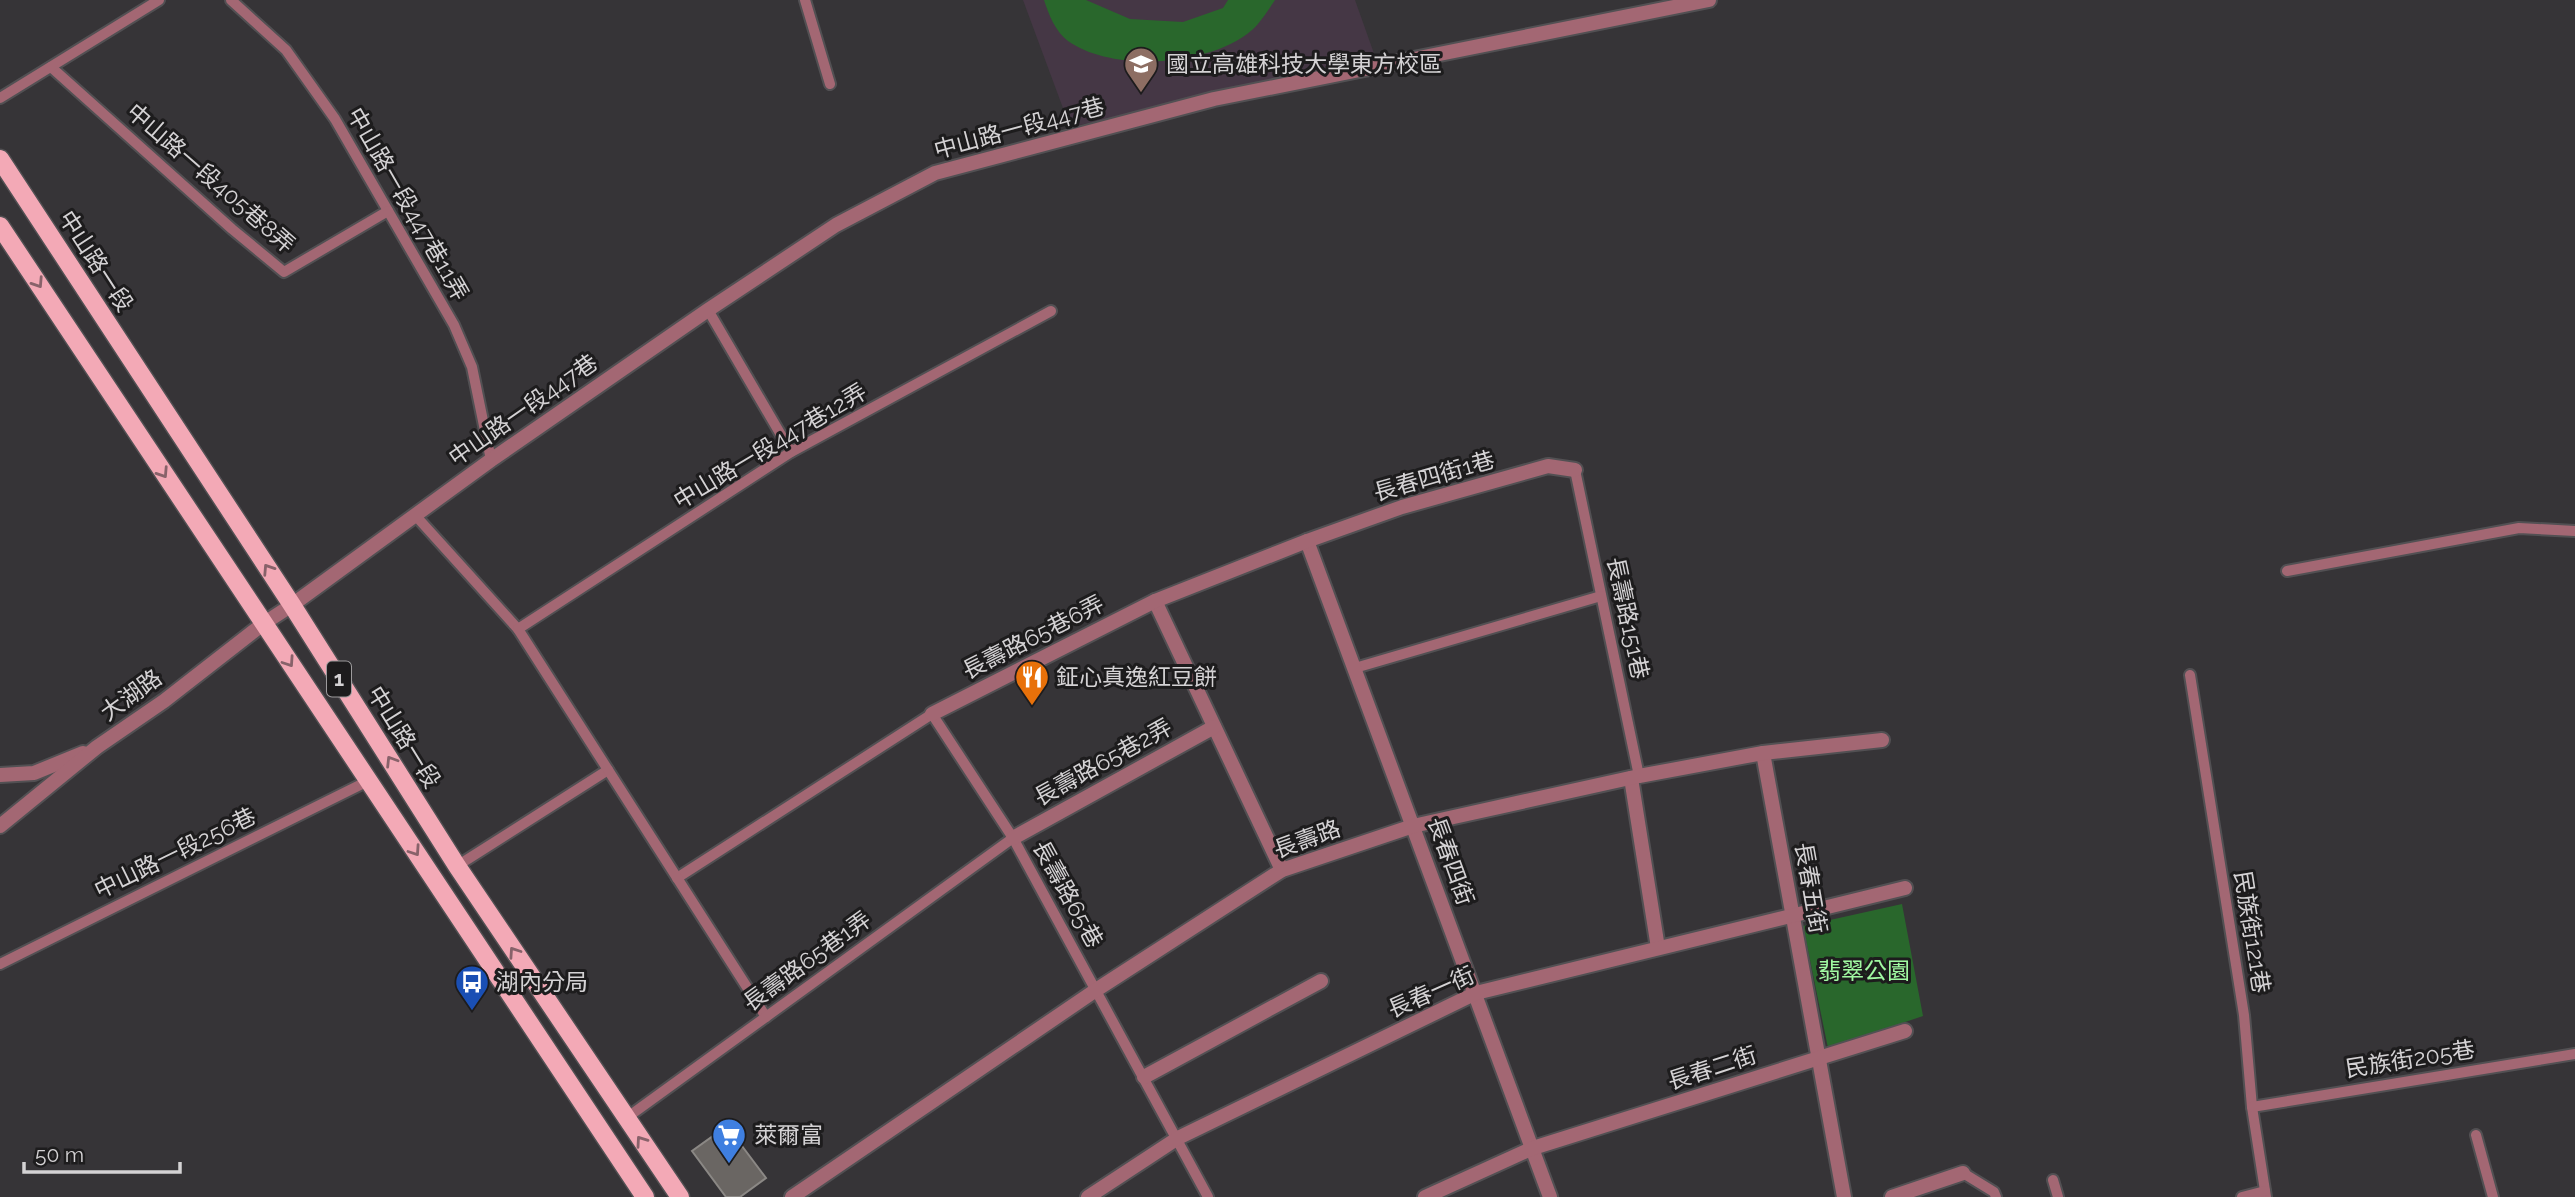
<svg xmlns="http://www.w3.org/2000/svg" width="2575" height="1197" font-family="Raleway,'Noto Sans TC',sans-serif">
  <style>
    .education { fill: #453745 }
    .green { fill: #29672c }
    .building { fill: #6a6663; stroke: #8b8885; stroke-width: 2 }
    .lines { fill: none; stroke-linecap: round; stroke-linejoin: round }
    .lane-casing { stroke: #525053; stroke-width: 14 }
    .street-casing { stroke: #525053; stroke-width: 18 }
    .primary-casing { stroke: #525053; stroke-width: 21 }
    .lane { stroke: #a36773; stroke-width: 10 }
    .street { stroke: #a36773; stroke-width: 14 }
    .primary { stroke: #f3a9b6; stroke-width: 18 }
    .oneway { stroke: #88626a }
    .labels { text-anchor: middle; stroke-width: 6; stroke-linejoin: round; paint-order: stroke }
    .shield { fill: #1d1c1d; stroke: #9d9b9d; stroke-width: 2 }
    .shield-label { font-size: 21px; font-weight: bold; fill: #d4d2d4 }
    .poi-label { font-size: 23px; fill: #d4d2d4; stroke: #1d1c1d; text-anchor: start }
    .street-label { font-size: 23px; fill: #d4d2d4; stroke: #1d1c1d }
    .park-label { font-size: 23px; fill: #a1f9a2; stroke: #1d1c1d }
  </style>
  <rect width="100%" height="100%" fill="#363437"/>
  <path class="education" d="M1023,0H1355L1377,62L1070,127Z"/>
  <g class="green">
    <path d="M1044,0H1086L1130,19L1183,22L1223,8L1228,0H1275C1268,10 1261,22 1252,30C1211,66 1113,73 1068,41C1055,31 1049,15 1044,0Z"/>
    <path d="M1902,904L1923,1016L1828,1048L1803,926Z"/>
  </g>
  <path class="building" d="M727,1126L766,1178L740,1197H726L692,1151Z"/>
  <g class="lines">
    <g class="lane-casing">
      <g id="lane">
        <path d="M231,0L286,50L335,119L454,325L472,367L491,460"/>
        <path d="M805,0L830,84"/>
        <path d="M51,67L232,229L284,272L388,211"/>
        <path d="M0,98L159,0"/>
        <path d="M708,310L791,452"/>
        <path d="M1575,470L1639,776"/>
        <path d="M415,515L518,629"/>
        <path d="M2287,571L2519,528L2575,531"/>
        <path d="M1355,668L1601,596"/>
        <path d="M2190,675L2244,1015L2252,1107L2266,1197"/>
        <path d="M457,866L608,770"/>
        <path d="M677,878L932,714L1013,838L1208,1197"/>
        <path d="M0,964L368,781"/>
        <path d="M766,1017L518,629L791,452L1051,311"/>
        <path d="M2252,1107L2575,1054"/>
        <path d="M625,1119L1013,838"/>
        <path d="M2476,1135L2493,1197"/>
        <path d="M1963,1173L1994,1192L1996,1197"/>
        <path d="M2053,1180L2058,1197"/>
        <path d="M2242,1197L2265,1191"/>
      </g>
    </g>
    <g class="street-casing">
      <g id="street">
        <path d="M1307,541L1550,1197"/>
        <path d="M1155,601L1282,870"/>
        <path d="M932,714L1155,601L1307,541L1402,507L1548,466L1575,470"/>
        <path d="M1763,753L1844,1197"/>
        <path d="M0,775L34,773L83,753"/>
        <path d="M1631,778L1658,948"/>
        <path d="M0,826L97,747L164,701L263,624L292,605L491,460L708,310L836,225L935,173L1214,99L1709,0"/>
        <path d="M1013,838L1214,727"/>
        <path d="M1144,1077L1321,981"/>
        <path d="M792,1197L1096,990L1282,870L1413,826L1639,776L1763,753L1882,740"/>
        <path d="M1088,1197L1178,1138L1476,993L1905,888"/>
        <path d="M1425,1197L1533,1148L1905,1031"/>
        <path d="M1892,1197L1963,1173"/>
      </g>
    </g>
    <g class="primary-casing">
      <g id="primary">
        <path d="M0,159L292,605L457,866L680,1197"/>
        <path d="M0,226L645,1197"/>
      </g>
    </g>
    <use href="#lane" class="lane"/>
    <use href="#street" class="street"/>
    <use href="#primary" class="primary"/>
  </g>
  <defs><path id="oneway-chevron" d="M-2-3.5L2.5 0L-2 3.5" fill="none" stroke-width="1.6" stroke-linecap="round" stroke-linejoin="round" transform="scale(1.75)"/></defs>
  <g class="oneway">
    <use href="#oneway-chevron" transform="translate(38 283) rotate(57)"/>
    <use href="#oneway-chevron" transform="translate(163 473) rotate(57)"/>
    <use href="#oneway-chevron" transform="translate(268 569) rotate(-123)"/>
    <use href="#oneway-chevron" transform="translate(289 662) rotate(56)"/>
    <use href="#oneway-chevron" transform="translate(391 761) rotate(-122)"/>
    <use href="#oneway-chevron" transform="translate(415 851) rotate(56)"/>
    <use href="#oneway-chevron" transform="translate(514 952) rotate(-124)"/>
    <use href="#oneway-chevron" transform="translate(641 1141) rotate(-125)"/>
  </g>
  <defs>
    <g id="university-pin" transform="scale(1.75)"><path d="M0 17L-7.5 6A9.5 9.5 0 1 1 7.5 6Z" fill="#8d6e63" stroke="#1d1c1d"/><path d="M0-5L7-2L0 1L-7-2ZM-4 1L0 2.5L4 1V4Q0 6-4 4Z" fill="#fff"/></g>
    <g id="restaurant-pin" transform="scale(1.75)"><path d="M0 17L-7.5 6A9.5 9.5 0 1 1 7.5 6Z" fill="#e8710a" stroke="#1d1c1d"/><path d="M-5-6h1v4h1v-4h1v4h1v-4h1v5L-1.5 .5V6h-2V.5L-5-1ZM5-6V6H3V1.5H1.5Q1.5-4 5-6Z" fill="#fff"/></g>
    <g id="bus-pin" transform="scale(1.75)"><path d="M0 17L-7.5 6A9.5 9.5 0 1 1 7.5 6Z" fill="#1a4fb4" stroke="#1d1c1d"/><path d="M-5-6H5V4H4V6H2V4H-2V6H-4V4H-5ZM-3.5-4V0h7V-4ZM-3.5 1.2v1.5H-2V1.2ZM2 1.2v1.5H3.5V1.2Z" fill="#fff"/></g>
    <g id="supermarket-pin" transform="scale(1.75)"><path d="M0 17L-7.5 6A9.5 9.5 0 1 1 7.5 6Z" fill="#3f7fe0" stroke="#1d1c1d"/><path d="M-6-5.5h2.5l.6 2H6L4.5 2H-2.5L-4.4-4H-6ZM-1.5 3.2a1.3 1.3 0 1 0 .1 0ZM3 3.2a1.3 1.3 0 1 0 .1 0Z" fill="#fff"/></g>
  </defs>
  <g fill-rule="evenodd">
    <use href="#university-pin" x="1141" y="64"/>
    <use href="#restaurant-pin" x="1032" y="677"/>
    <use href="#bus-pin" x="472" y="982"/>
    <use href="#supermarket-pin" x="729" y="1135"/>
  </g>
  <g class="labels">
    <rect class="shield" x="327" y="661.5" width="24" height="35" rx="5"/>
    <g class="shield-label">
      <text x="339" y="686">1</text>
    </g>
    <g class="poi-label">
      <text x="1166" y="72">國立高雄科技大學東方校區</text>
      <text x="1056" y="685">鉦心真逸紅豆餅</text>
      <text x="496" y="990">湖內分局</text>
      <text x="754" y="1143">萊爾富</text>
    </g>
    <g class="street-label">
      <text transform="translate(1019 128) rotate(-15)" y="8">中山路一段447巷</text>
      <text transform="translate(211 178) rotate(41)" y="8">中山路一段405巷8弄</text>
      <text transform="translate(408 204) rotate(60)" y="8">中山路一段447巷11弄</text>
      <text transform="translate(96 261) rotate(57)" y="8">中山路一段</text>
      <text transform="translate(523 410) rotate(-35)" y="8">中山路一段447巷</text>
      <text transform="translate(770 446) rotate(-31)" y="8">中山路一段447巷12弄</text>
      <text transform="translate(1434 476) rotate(-16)" y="8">長春四街1巷</text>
      <text transform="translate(1628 618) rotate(78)" y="8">長壽路151巷</text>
      <text transform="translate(1033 637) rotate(-27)" y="8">長壽路65巷6弄</text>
      <text transform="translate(131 695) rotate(-36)" y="8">大湖路</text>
      <text transform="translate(404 737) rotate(58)" y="8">中山路一段</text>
      <text transform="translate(1103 762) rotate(-29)" y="8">長壽路65巷2弄</text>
      <text transform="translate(1307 839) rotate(-20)" y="8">長壽路</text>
      <text transform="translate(175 853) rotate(-26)" y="8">中山路一段256巷</text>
      <text transform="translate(1451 861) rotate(70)" y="8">長春四街</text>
      <text transform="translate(1811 888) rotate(80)" y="8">長春五街</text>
      <text transform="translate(1068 894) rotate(61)" y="8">長壽路65巷</text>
      <text transform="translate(2252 932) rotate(81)" y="8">民族街121巷</text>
      <text transform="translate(807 961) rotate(-36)" y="8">長壽路65巷1弄</text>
      <text transform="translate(1431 992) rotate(-24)" y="8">長春一街</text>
      <text transform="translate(2410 1059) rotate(-9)" y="8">民族街205巷</text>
      <text transform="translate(1712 1068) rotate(-18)" y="8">長春二街</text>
    </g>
    <g class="park-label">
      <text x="1864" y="979">翡翠公園</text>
    </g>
  </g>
  <path d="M24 1162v10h156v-10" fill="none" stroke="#d4d2d4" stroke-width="3.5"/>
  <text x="35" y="1162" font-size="21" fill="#d4d2d4" stroke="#1d1c1d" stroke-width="5" paint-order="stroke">50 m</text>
</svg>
